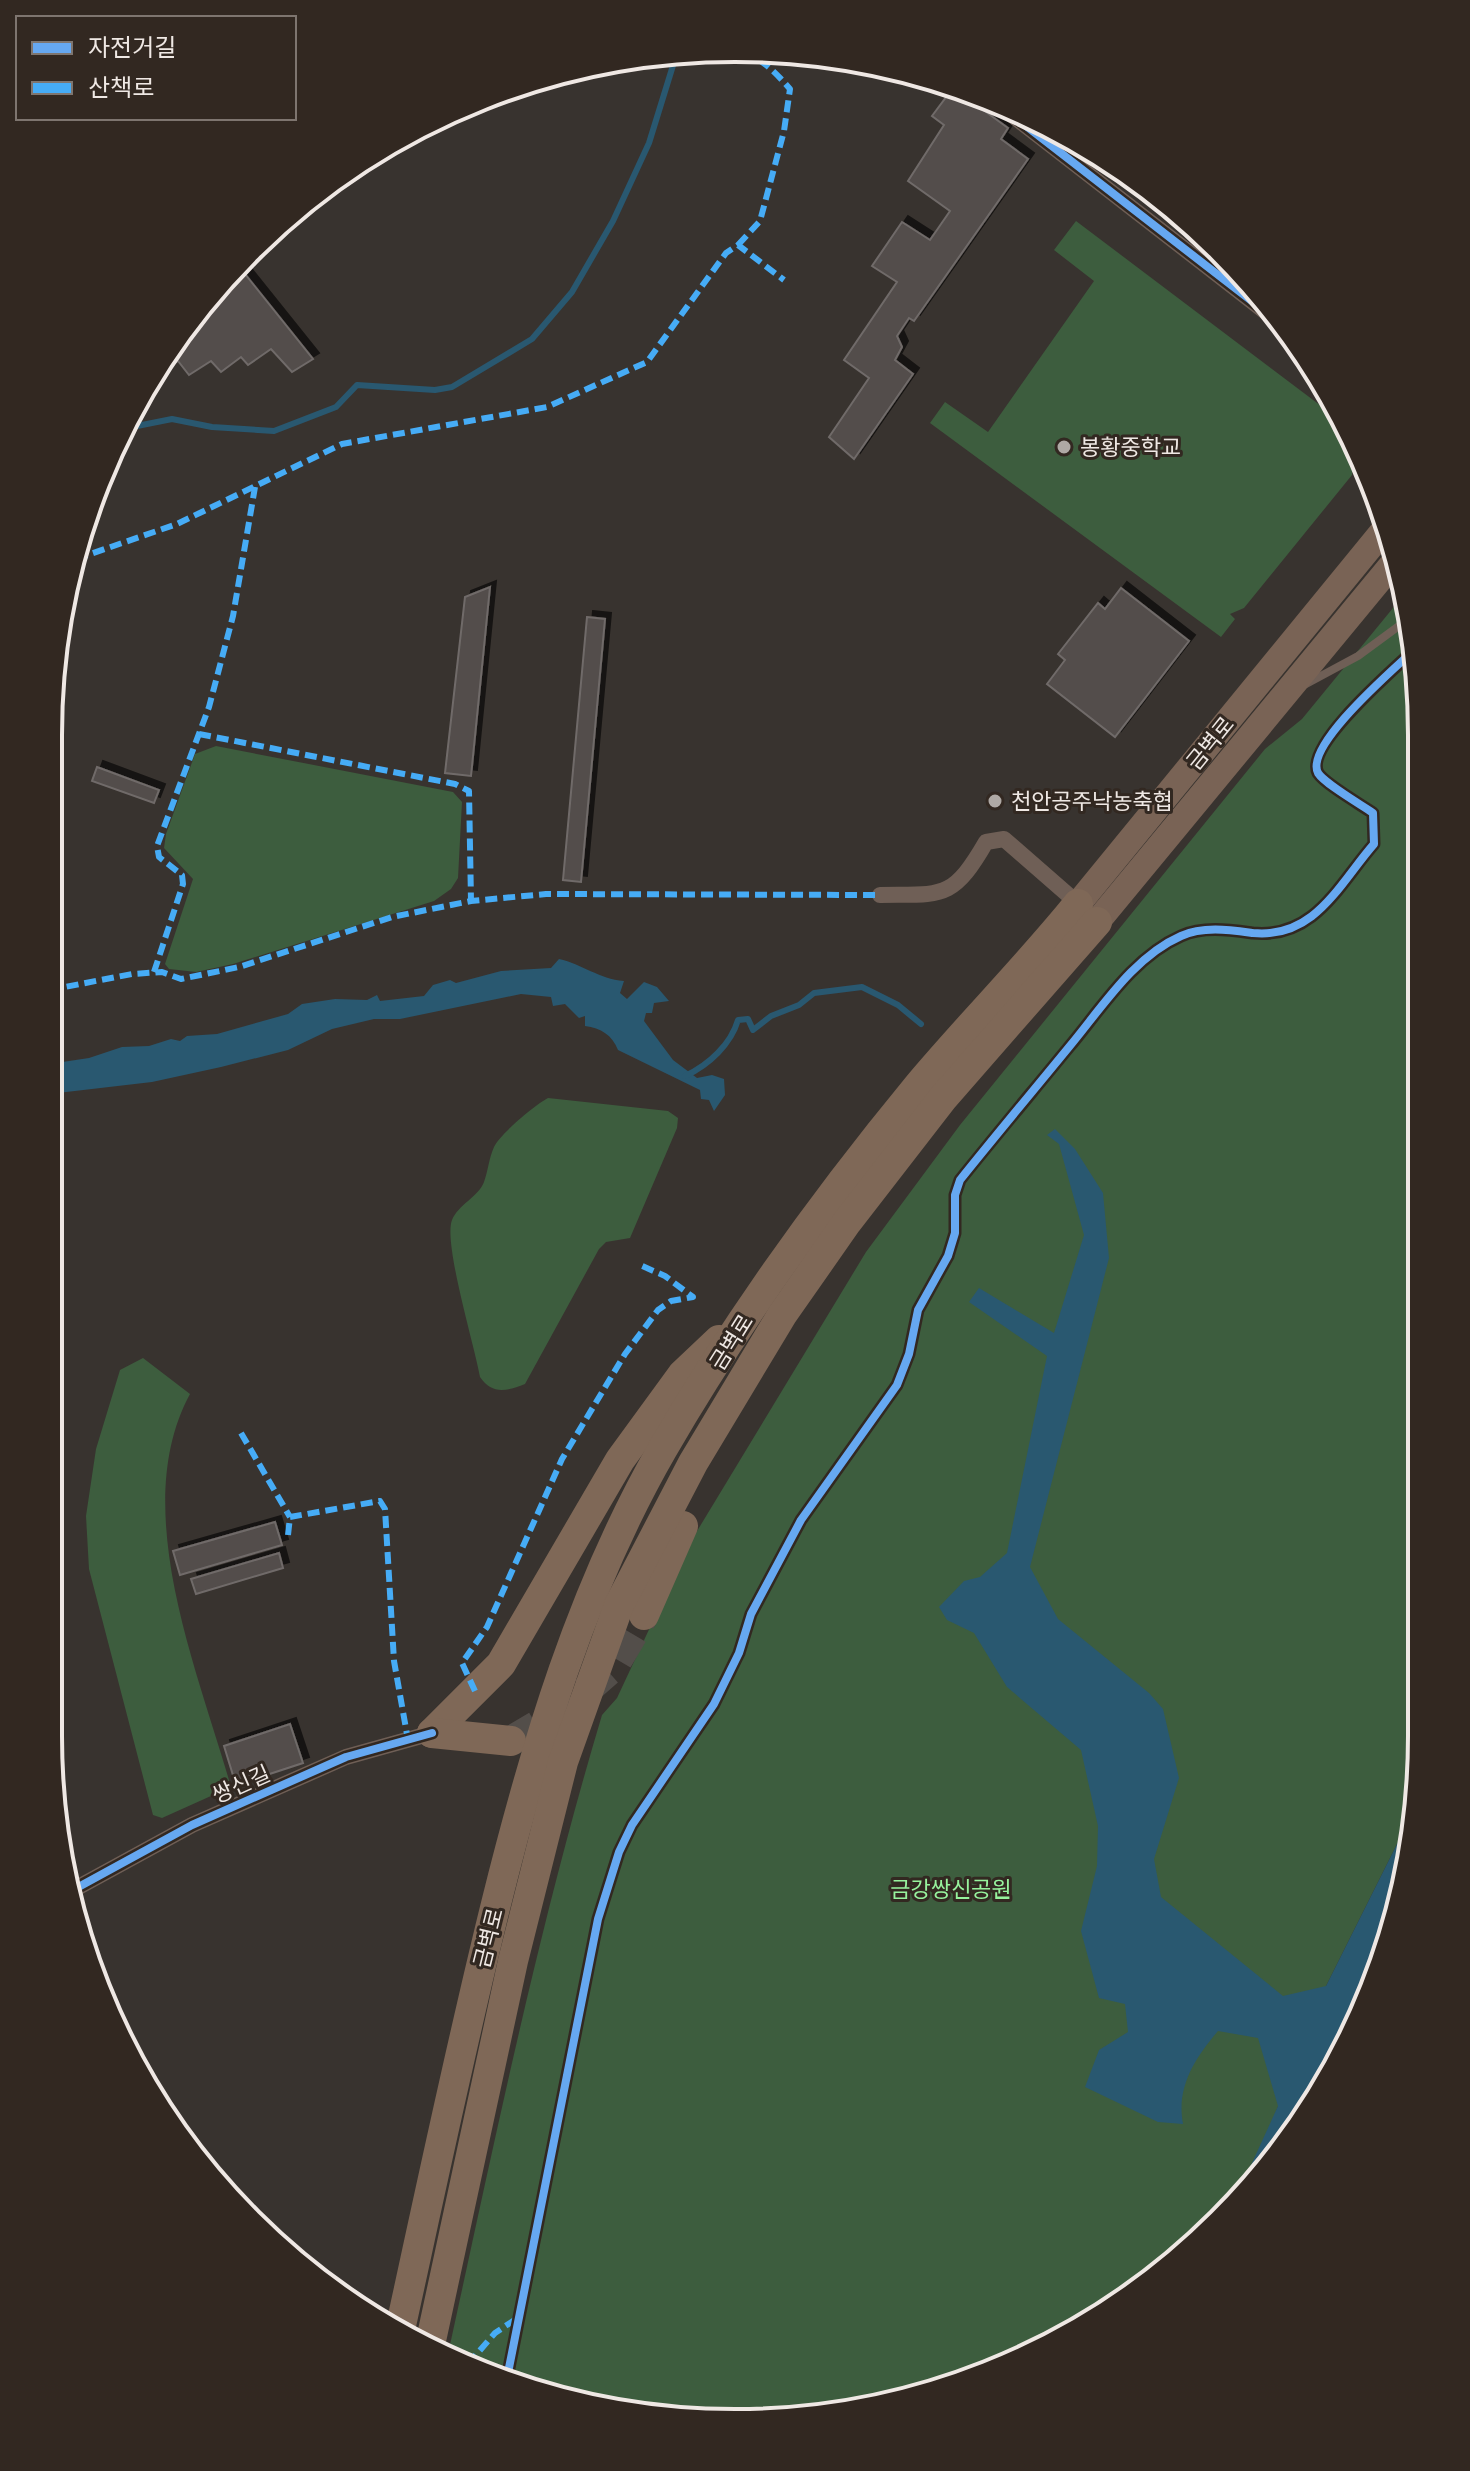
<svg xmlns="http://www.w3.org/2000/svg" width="1470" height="2471" font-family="Raleway,'Noto Sans KR',sans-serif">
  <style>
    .green { fill: #3d5d3e }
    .water { fill: #295870 }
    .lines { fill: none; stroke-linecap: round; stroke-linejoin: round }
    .stream { stroke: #295870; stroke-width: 6 }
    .building { fill: #524d4b; stroke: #706b69; stroke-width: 2; filter: url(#shadow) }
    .highway-tunnel { stroke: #534e4a; stroke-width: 30; stroke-dasharray: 30 15; stroke-linecap: butt }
    .lane { stroke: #6f5f56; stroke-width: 8 }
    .street { stroke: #6f5f56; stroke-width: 16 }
    .primary { stroke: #796355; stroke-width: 26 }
    .highway { stroke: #7f6857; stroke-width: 30 }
    .quiet { stroke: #46acf6; stroke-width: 6; stroke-dasharray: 12 6; stroke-linecap: butt }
    .cycleway-casing { stroke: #322821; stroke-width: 13 }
    .cycleway { stroke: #66a8f1; stroke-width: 8 }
    .poi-dot { fill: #afa9a5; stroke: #322821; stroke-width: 3 }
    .labels { text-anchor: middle; stroke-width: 6; stroke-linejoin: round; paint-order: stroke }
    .poi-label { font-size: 22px; fill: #efe8e4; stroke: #322821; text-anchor: start }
    .street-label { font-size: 22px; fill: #efe8e4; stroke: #322821 }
    .park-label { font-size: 22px; fill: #97f39d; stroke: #322821 }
    .rim { fill: none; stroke: #efe8e4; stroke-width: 4 }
  </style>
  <defs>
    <filter id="shadow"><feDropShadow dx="6" dy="-6" stdDeviation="0" flood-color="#0009"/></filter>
  </defs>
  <rect width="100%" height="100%" fill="#38332f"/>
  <g class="green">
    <path d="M1076,221L1345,424L1354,444L1352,475L1244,608L1230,614L1235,619L1221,637L930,423L945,402L988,432L1094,281L1054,250Z"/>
    <path d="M1402,597L1420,690V1781L1415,1808L1326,1986L1263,2144L1241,2187L1153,2281L955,2387L735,2423L515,2387L448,2354C495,2139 539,1925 602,1715L617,1698L688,1546L866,1252L960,1125L1265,749L1302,719Z"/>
    <path d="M216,746L453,792L462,802L458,878L451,889L434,901L233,964L196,972L169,969L165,964L193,879L164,848L166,834L195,754Z"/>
    <path d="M548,1098L668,1111L678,1118L677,1128L630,1238L606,1242L599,1249L525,1384C507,1391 492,1395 480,1377C475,1347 443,1243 452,1220C458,1205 479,1196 484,1182C488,1171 489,1158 494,1147C500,1134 535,1105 548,1098Z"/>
    <path d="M143,1358L190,1394C128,1509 198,1670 231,1787L162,1818L153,1815L89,1569L86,1516L96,1449L120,1370Z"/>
  </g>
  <g class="water">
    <path d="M559,959C582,964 599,979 624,981L620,993L627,999L644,982L657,987L669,1001L654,1003L652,1013H646L644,1021L673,1060L697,1078L712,1075L724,1079L725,1095L714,1111L709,1100L701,1099L700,1090L618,1050C612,1035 601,1028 585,1026V1016L579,1018L565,1004L553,1006L551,997L521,994L400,1019H374L332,1029L288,1050L221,1067L152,1082L49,1094V1064L89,1058L122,1047L149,1046L171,1039L180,1041L187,1036L217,1034L288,1014L302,1004L335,999L367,1000L377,995L380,1001L424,996L433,985L450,980L456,983L501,971L551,968Z"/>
    <path d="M1055,1129L1075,1149L1103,1193L1109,1258L1030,1567L1058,1619L1149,1693L1163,1709L1179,1778L1154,1859L1161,1897L1283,1996L1326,1986L1415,1808L1385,1957L1306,2118L1241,2187L1278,2106L1258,2038L1218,2031C1195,2058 1176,2087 1183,2124L1158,2122L1085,2087L1099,2050L1128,2032L1125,2004L1099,1998L1081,1931L1097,1866L1098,1826L1081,1750L1007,1687L974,1633L947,1620L939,1607L964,1581L980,1577L1007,1553L1047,1356L969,1302L979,1288L1054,1333L1084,1235L1059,1144L1047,1135Z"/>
  </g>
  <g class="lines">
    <g class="stream">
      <path d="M127,428L172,419L212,427L274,431L336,407L357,385L435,390L452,387L532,339L572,292L613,221L649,143L675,59"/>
      <path d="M685,1076C709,1065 731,1044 738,1020L748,1019L753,1030L771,1016L799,1005L814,993L862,987L898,1005L921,1024"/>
    </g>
  </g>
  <g class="building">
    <path d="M953,88L1008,128L1001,139L1028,159L914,321L909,318L897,336L902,347L895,360L913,374L854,459L829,437L869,378L844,360L897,282L872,266L902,222L930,240L950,211L908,181L944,125L932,116Z"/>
    <path d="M237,264L313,359L292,372L271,349L248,365L241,357L221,372L211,361L189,375L178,361L158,374L155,371L164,353Z"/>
    <path d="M490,587L471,776L445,773L465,597Z"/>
    <path d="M1121,588L1189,641L1115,737L1047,684L1065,660L1058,654L1098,603L1105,609Z"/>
    <path d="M587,617L605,619L581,882L563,880Z"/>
    <path d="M97,767L159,790L154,803L92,781Z"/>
    <path d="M275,1522L282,1545L180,1575L173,1551Z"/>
    <path d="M279,1553L283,1568L196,1594L191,1579Z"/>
    <path d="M290,1724L303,1763L236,1785L224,1746Z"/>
  </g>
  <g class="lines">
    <path class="highway-tunnel" d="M511,1741L565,1709L614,1666L644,1615"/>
    <path class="lane" d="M1306,684L1358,656L1407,620"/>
    <g class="street">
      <path d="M990,98L1280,323"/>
      <path d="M880,895C942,894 952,901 986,842L1004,839L1082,907"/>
      <path d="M73,1890L192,1825L346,1757L432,1733"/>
    </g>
    <g class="primary">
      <path d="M1078,904L1388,525"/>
      <path d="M1097,922L1395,561"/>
    </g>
    <g class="highway">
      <path d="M644,1615L683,1526"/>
      <path d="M432,1733L501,1664L620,1460L682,1375L719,1340"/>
      <path d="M432,1733L511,1741"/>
      <path d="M400,2330C431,2188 461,2045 496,1904C535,1747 581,1591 662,1450C736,1322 824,1200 918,1086C970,1024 1027,967 1078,904"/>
      <path d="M430,2345L513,1961L563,1762L619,1605L693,1463L782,1315L847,1222L943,1098L1097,922"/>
    </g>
    <g class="quiet">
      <path d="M725,49C757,54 769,65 790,89L784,131L760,221L738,245"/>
      <path d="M76,559L177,524L342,444L547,407L647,362L726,253L738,245L784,280"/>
      <path d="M199,734L455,784L469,791L471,901"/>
      <path d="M154,972L183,884L182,875L159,857L157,846L209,707L233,616L255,487"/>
      <path d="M49,990L132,974L162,972L181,979L239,967L392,917L471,901L546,894L880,895"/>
      <path d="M241,1433L290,1517"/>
      <path d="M288,1535L290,1517L380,1501L385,1509L394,1661L408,1740"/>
      <path d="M475,1691L462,1663L487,1627L562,1459L625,1354L658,1310L671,1301L693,1297L665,1276L640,1265"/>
      <path d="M468,2364L495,2333L519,2317"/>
    </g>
    <g class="cycleway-casing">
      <g id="cycleway">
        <path d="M990,98L1280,323"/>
        <path d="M73,1890L192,1825L346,1757L432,1733"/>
        <path d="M506,2383L598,1919L619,1852L632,1825L714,1704L739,1653L751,1614L801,1520L897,1385L909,1354L918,1310L948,1256L955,1233V1195L960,1180C996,1135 1033,1091 1069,1047C1101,1009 1133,957 1181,936C1203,926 1230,930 1253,933C1315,939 1339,884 1374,844L1373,813C1360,804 1325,784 1318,773C1304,746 1392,671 1413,651"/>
      </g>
    </g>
    <use href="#cycleway" class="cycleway"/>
  </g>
  <g class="poi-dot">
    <circle cx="1064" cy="447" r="8"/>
    <circle cx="995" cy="801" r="8"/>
  </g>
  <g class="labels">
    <g class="poi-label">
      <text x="1080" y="455">봉황중학교</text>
      <text x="1011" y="809">천안공주낙농축협</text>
    </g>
    <g class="street-label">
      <text transform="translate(1210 743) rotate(-51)" y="8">금벽로</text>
      <text transform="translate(731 1342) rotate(-58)" y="8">금벽로</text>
      <text transform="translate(241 1784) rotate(-24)" y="8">쌍신길</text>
      <text transform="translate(488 1938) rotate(-76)" y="8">금벽로</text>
    </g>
    <g class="park-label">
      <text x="951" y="1897">금강쌍신공원</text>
    </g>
  </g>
  <path d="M0 0H1470V2471H0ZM735 62H735A673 673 0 0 1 1408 735V1736A673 673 0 0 1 735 2409H735A673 673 0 0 1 62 1736V735A673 673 0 0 1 735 62Z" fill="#322821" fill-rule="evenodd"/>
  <path class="rim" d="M735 62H735A673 673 0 0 1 1408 735V1736A673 673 0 0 1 735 2409H735A673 673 0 0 1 62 1736V735A673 673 0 0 1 735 62Z"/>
  <rect x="16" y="16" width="280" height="104" fill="#322821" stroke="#7e756f" stroke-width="2"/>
  <rect x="32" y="42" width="40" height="12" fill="#66a8f1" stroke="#7e756f" stroke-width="2"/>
  <text x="88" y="56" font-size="24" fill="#efe8e4">자전거길</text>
  <rect x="32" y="82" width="40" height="12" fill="#46acf6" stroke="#7e756f" stroke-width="2"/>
  <text x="88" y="96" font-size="24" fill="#efe8e4">산책로</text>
</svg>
